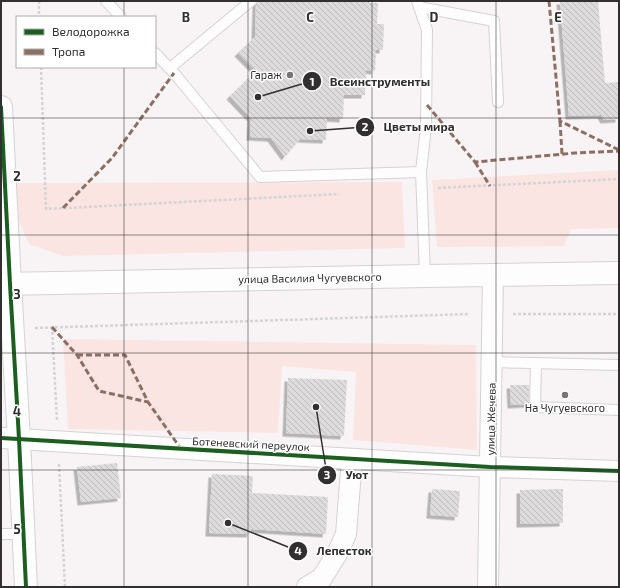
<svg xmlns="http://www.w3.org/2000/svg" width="620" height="588" font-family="'Exo 2',sans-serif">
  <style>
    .grass { fill: #fae5e3 }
    .building { fill: url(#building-back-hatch); filter: url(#shadow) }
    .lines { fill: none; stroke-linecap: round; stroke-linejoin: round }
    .service-casing { stroke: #d5d2d4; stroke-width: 12 }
    .minor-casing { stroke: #d5d2d4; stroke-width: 22 }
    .tertiary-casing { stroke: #d5d2d4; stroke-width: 24 }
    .primary-casing { stroke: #d5d2d4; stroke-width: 24 }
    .path { stroke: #d5d4d4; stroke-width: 2.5; stroke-dasharray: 3 2; stroke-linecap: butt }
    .service { stroke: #fefdfe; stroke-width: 10 }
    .minor { stroke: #fefdfe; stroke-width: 20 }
    .tertiary { stroke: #fefdfe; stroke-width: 22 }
    .primary { stroke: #fefdfe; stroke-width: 22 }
    .quiet { stroke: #8d6e63; stroke-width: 3; stroke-dasharray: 6 3; stroke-linecap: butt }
    .cycleway-casing { stroke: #fff; stroke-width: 6 }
    .cycleway { stroke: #1b5e20; stroke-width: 4 }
    .grid { fill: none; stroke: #312f30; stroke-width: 1; stroke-opacity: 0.55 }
    .poi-dot { fill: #777475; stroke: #fff; stroke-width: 1.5 }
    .labels { text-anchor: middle; stroke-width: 3; stroke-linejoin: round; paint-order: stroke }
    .poi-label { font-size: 11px; fill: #312f30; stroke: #fff; text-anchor: end }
    .street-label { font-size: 11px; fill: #312f30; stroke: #fff }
    .grid-label { font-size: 13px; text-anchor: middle; font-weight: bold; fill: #312f30; stroke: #fff; stroke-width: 3; stroke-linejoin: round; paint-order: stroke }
    .leader { fill: none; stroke: #312f30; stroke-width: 1.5 }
    .callout-dot { fill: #312f30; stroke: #fff; stroke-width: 1.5 }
    .mark-label { font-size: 12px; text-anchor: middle; font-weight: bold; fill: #fff }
    .callout-label { font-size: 12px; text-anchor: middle; font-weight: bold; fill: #312f30; stroke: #fff; stroke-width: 3; stroke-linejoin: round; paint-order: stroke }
  </style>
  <defs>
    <pattern id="building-back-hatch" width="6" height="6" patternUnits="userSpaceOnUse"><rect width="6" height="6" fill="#dddbdc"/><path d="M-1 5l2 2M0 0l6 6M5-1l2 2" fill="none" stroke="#bebcbd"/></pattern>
    <filter id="shadow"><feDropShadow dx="-3.5" dy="3.5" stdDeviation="0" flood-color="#0004"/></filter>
  </defs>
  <rect width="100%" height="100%" fill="#f8f4f6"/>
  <g class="grass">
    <path d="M619,170V228L571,229L564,246L437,247L432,180Z"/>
    <path d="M402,182L405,248L63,256L29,244L17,217L16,183Z"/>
    <path d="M63,339L476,345L477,450L353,440L356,372L282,366L278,433L68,429Z"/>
  </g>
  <g class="building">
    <path d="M257,1L319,2V1H369V3H378L377,24H384L383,50H376L375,71L366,70L365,95H344L343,119L327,118L326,140L300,139L285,157L271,138L250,137L251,118L230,96L256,71L238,53L255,37L256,4Z"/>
    <path d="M560,1H598L605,83L619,82V119L604,120L601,115L569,116Z"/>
    <path d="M288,378L347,380L344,436L286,433Z"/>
    <path d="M510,385H529V404L511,405Z"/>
    <path d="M117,463L121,498L81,502L77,467Z"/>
    <path d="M212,474L253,476L252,493L328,497L326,534L251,529L250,534L209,533Z"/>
    <path d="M432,489L460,491L458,517L430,515Z"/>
    <path d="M563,489V523L520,524V490Z"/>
  </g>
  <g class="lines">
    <g class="service-casing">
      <g id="service">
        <path d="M106,1L121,17"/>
        <path d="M417,1L427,30L426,127L421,172L425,276"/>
        <path d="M419,7L494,21L498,102"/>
        <path d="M155,53L174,73L260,177L421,172"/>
        <path d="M170,68L251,1"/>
        <path d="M492,362L619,365"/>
        <path d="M536,363L535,407L619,410"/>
        <path d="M1,534H23"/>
      </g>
    </g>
    <g class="minor-casing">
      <g id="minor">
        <path d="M1,438L490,467L619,471"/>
        <path d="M307,587L322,578L338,552L346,534L352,459"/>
        <path d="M488,587L493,275"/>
      </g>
    </g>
    <g class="tertiary-casing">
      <path id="tertiary" d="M1,107L10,284L19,439L26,587"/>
    </g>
    <g class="primary-casing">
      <path id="primary" d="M1,284L425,276L619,273"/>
    </g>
    <g class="path">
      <path d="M39,1V17"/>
      <path d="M41,67L46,209L339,194"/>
      <path d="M438,188L619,179"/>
      <path d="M513,314H619"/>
      <path d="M52,327L57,421"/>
      <path d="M35,328L470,314"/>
      <path d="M59,464L65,587"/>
    </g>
    <use href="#service" class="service"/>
    <use href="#minor" class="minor"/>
    <use href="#tertiary" class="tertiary"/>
    <use href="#primary" class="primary"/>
    <g class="quiet">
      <path d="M549,1L560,121L619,150"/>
      <path d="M427,105L475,162L575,153L619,151"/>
      <path d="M560,121L562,154"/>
      <path d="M475,162L490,186"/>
      <path d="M63,208L112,158L174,73"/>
      <path d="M52,327L77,355L99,391L148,402"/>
      <path d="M77,355H125L148,402L181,449"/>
    </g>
    <g class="cycleway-casing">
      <g id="cycleway">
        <path d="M1,107L10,284L19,439L26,587"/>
        <path d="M1,438L490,467L619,471"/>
      </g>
    </g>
    <use href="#cycleway" class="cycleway"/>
  </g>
  <path class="grid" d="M124,1V17M248,1V587M372,1V587M496,1V587M124,67V587M1,118H619M1,235H619M1,353H619M1,470H619"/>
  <g class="poi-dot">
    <circle cx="290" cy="75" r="4"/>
    <circle cx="565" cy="395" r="4"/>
  </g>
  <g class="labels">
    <g class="poi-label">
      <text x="282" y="79">Гараж</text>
      <text x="565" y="412" text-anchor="middle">На Чугуевского</text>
    </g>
    <g class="street-label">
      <text transform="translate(310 278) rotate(-1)" y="4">улица Василия Чугуевского</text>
      <text transform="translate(491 419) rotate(-89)" y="4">улица Жечева</text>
      <text transform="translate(251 444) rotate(3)" y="4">Ботеневский переулок</text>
    </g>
  </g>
  <g class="grid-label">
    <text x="186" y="22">B</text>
    <text x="310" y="22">C</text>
    <text x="434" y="22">D</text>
    <text x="558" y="22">E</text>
    <text x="17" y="181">2</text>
    <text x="17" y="299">3</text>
    <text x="17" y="416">4</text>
    <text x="17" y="534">5</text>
  </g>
  <path class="leader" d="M258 97L312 81M310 131L365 127M316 407L327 475M228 523L298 551"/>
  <g class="callout-dot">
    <circle cx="258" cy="97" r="4"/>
    <circle cx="310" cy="131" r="4"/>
    <circle cx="316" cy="407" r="4"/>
    <circle cx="228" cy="523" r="4"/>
    <circle cx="312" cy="81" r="10"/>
    <circle cx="365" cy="127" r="10"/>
    <circle cx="327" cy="475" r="10"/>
    <circle cx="298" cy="551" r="10"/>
  </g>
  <g class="mark-label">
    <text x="312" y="86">1</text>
    <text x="365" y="131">2</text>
    <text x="327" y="479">3</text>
    <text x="298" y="555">4</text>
  </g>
  <g class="callout-label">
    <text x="380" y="86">Всеинструменты</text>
    <text x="419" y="131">Цветы мира</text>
    <text x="357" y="479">Уют</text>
    <text x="344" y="555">Лепесток</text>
  </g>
  <rect width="620" height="588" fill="none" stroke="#312f30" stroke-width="4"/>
  <rect x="16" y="16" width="140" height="52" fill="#ffffff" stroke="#adacac"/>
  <rect x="24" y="29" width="20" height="6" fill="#1b5e20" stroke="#adacac"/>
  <text x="52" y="36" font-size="12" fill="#312f30">Велодорожка</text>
  <rect x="24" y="49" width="20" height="6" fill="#8d6e63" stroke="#adacac"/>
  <text x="52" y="56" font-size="12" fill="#312f30">Тропа</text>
</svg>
